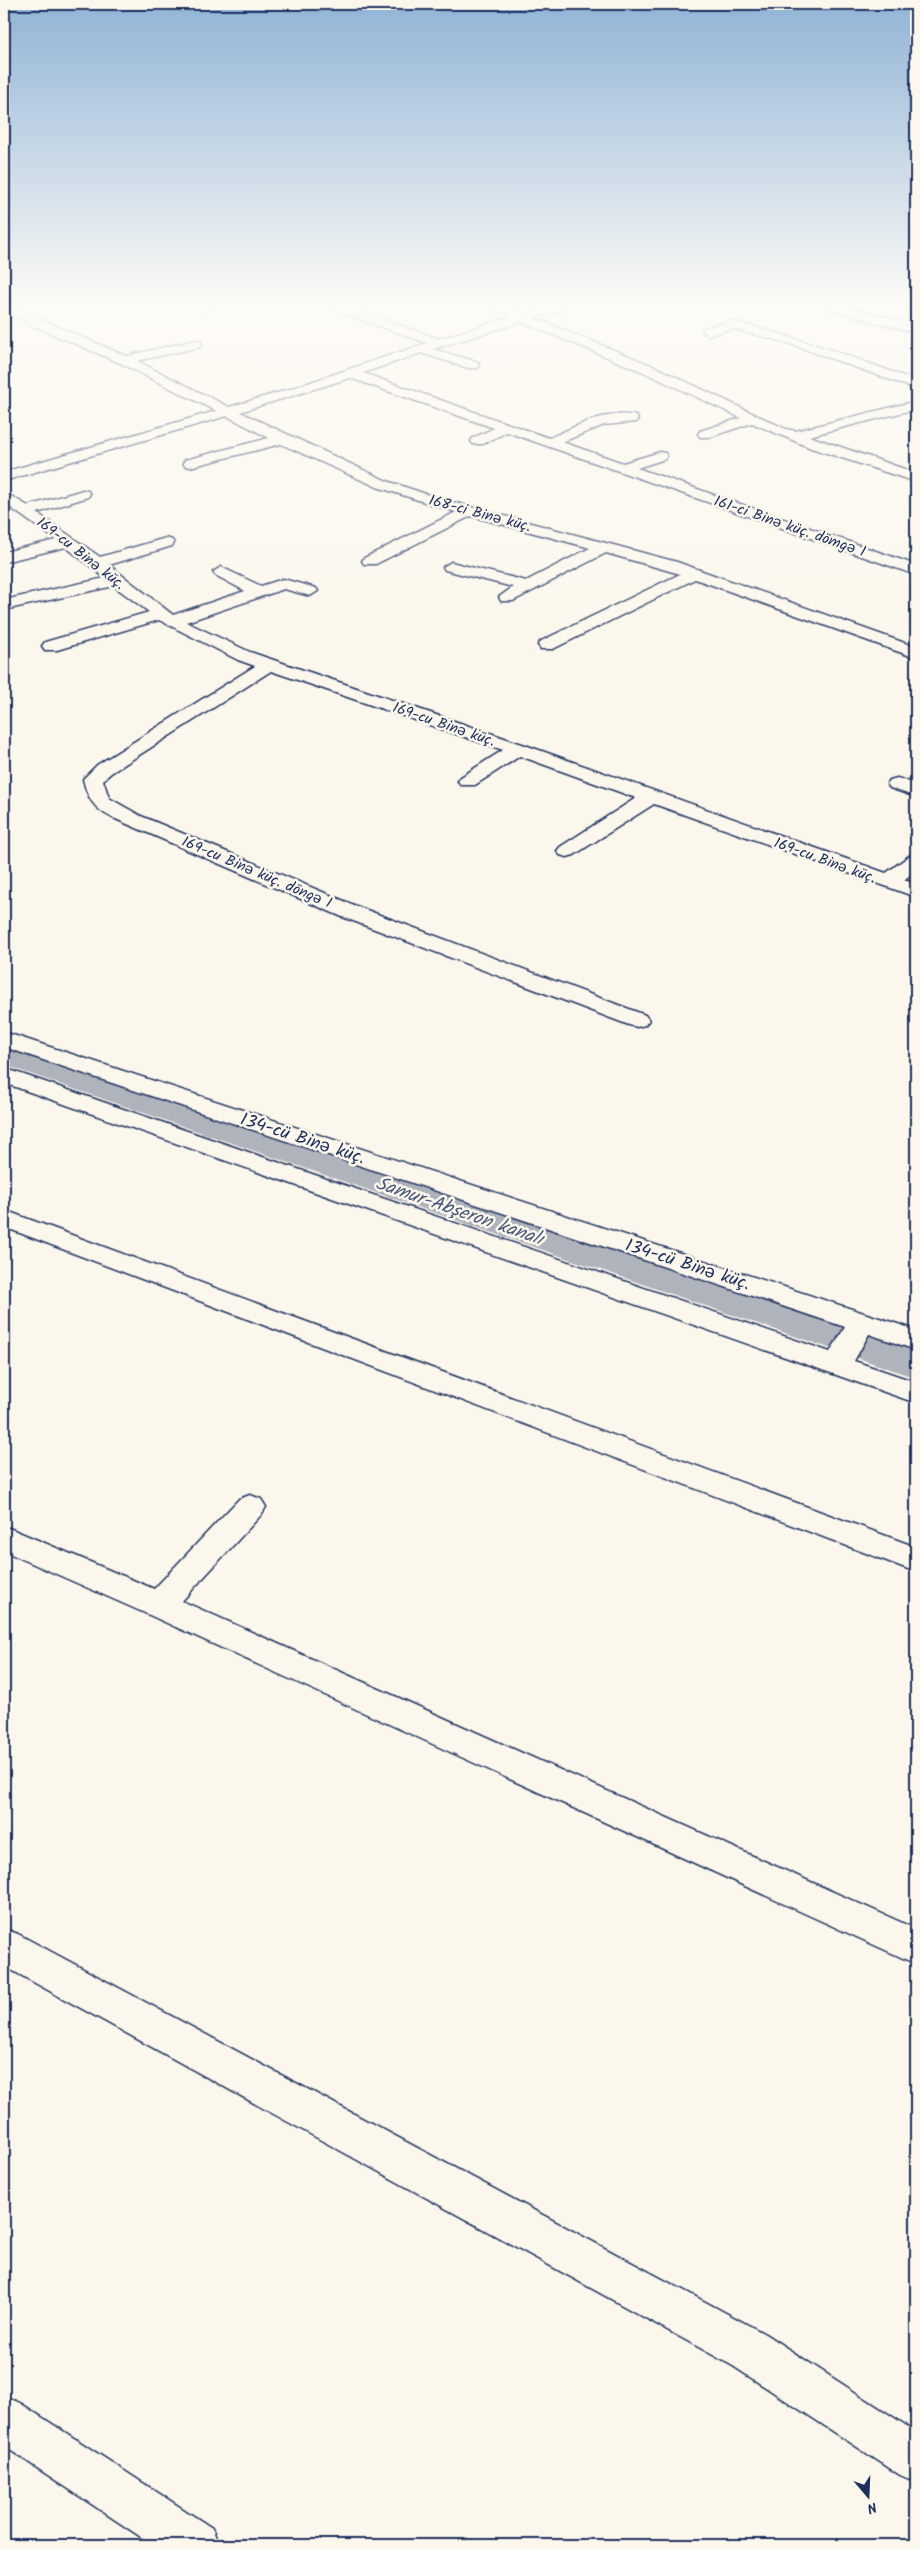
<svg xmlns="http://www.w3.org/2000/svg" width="920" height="2549" font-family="Kalam,sans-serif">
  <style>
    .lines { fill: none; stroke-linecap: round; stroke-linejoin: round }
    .canal { fill: #afb3bb; fill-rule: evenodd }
    .minor-casing { stroke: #1b2f5e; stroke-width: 3 }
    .minor { fill: #fbf7ec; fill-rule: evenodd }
    .labels { text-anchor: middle; stroke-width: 5; stroke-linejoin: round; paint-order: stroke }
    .far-street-label { font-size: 15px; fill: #1b2f5e; stroke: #fbf7ec }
    .street-label { font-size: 18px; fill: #1b2f5e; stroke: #fbf7ec }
    .water-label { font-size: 19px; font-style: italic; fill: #47577a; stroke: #fbf7ec }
  </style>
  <rect width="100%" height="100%" fill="#fbf7ec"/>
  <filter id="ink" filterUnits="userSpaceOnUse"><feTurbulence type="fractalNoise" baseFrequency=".02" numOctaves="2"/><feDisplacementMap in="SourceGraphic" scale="10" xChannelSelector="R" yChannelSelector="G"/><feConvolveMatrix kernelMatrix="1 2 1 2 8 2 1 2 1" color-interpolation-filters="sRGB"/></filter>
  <g filter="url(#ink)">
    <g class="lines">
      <path class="canal" d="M4,1046L916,1351V1378L4,1065Z"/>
      <g class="minor-casing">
        <g id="minor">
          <path d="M4,306H15L42,320L126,356L196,340L200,341L202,344L200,347L137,361L229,407L287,390L427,343L330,309L328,306H345L439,339L511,317L488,306H504L523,314L549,306H567L565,309L534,318L651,365L786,429L796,431L916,401V409L809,436L916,473V482L811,448L752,423L710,437H700L698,434L700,431L741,418L641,371L522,322L433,349L478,362L479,365L478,368H468L421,353L363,373L549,438C575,427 606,409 636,416L638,419L636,422L604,425L562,442L623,463L660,452L665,453L667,456L665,459L637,468L916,565V575L507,432L483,444H473L471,441L473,438L494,428L350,378L240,412L387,481L441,499L677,562L916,647V658L695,579L553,649H541L538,645L541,641L680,574L606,553L513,601H501L499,597L513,587L445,570L443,567L451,562L526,581L590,548L471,516L376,564H364L362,561L364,558L456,512L377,487L281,444L190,467L185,466L183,463L185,460L269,438L227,416L4,481V472L216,411L120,363L34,326L4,310Z"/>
          <path d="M199,306H219L213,310L200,311Z"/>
          <path d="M826,306H845L916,325V333L828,309Z"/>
          <path d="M732,321C795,337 855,357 916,381V389L785,342L732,329L708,335L702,331L704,328Z"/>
          <path d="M83,490L88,491L90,494L88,497L37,513L100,557L166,538L172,540L174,543L172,546L109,565L173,615L245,591L215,575L213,572L221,567L261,586L283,579L316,588L318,591L310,596L284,589L186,622L250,652L525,745L886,873L909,856L916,854V870L904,880L916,884V897L654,804L574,855L567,857L560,855L557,851L560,847L636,798L520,756L475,785H461L458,781L461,777L503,750L271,671L111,773L103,780L109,798L141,816L356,906L645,1015L649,1020L645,1025L637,1027L629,1025L340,916L111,817C94,809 87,797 83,779L97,765L255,666L238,660L159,620L57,650H45L42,646L45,642L149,612L114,586L4,610V600L105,578L66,547L4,562V552L56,540L4,503V492L28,506Z"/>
          <path d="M897,778L916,784V797L890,788L887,784L890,780Z"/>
          <path d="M4,1032L916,1330V1350L869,1334L854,1361L916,1382V1403L4,1083V1068L830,1352L845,1327L4,1047Z"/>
          <path d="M4,1210L916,1547V1572L4,1227Z"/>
          <path d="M250,1495L261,1499L266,1507L261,1515L182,1601L916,1929V1964L147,1614L4,1551V1530L9,1528L154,1589L239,1499Z"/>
          <path d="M4,1929L18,1934L765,2334L916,2432V2482L900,2475L733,2366L4,1966Z"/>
          <path d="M4,2396L20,2403L212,2528L219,2545H153L4,2446Z"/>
        </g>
      </g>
      <use href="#minor" class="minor"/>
    </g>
  </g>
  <linearGradient id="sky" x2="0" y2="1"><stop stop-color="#91b4d6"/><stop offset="0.46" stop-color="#fdfbf6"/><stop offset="1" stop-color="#fdfbf6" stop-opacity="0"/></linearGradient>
  <rect width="920" height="663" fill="url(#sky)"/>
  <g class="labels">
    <g class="far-street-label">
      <text transform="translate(480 513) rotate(15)" y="5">168-ci Binə küç.</text>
      <text transform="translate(790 526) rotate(19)" y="5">161-ci Binə küç. dömgə 1</text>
      <text transform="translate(81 553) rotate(38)" y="5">169-cu Binə küç.</text>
      <text transform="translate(444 724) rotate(19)" y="5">169-cu Binə küç.</text>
      <text transform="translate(825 860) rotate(20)" y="5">169-cu Binə küç.</text>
      <text transform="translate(257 872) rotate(23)" y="5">169-cu Binə küç. döngə 1</text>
    </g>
    <g class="street-label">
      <text transform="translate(303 1138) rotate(18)" y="6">134-cü Binə küç.</text>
      <text transform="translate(688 1264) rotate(18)" y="6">134-cü Binə küç.</text>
    </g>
    <g class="water-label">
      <text transform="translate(460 1210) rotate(19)" y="7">Samur-Abşeron kanalı</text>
    </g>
  </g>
  <rect width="920" height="2549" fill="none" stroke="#fbf7ec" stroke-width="20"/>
  <rect x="10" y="10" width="900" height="2529" fill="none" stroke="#1b2f5e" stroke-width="2" filter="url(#ink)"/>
  <g transform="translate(868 2496) rotate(161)" stroke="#fbf7ec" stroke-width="4" paint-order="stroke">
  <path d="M0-4L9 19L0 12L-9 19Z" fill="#1b2f5e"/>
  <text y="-8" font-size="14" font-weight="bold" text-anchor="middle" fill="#1b2f5e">N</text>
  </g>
</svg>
